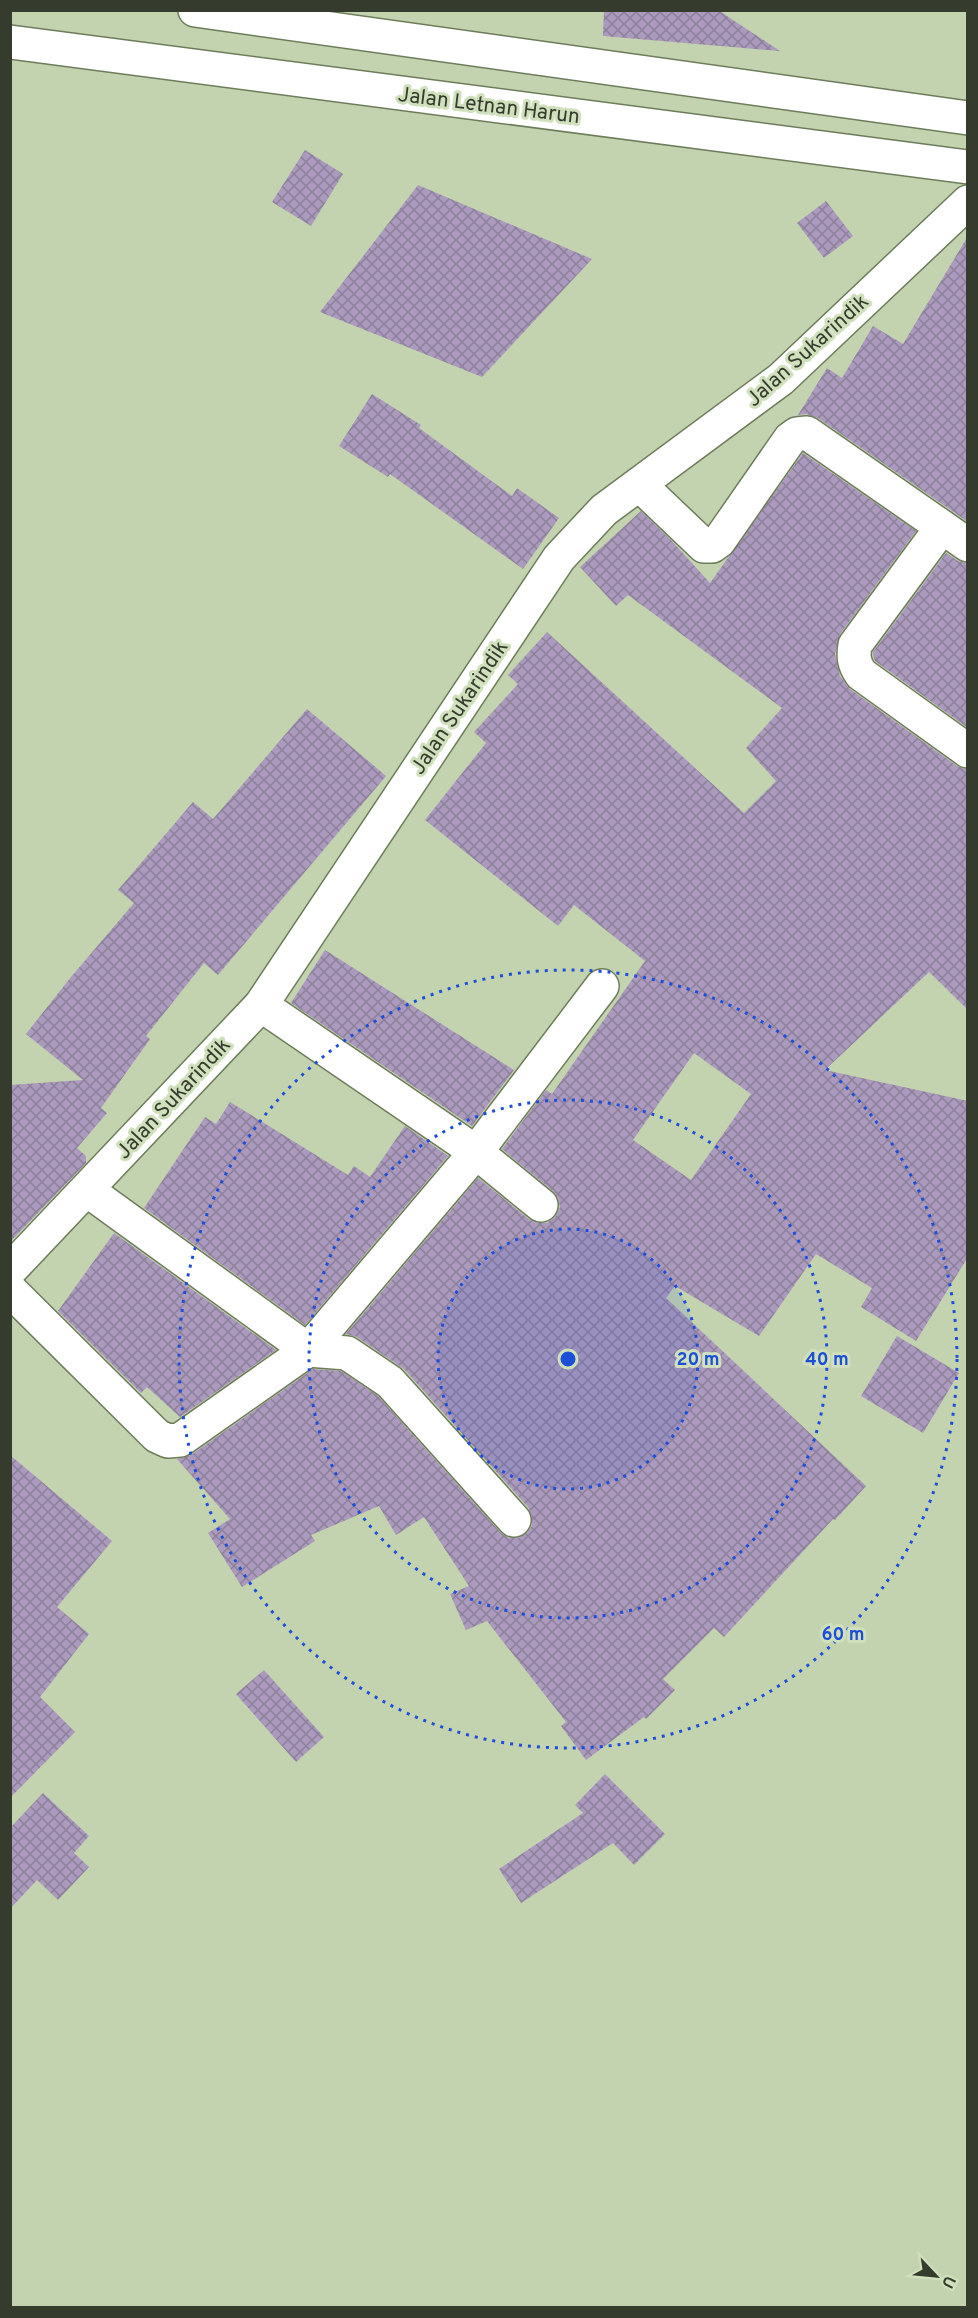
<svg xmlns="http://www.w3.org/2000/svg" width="978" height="2318" font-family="Overpass,sans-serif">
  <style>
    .building { fill: url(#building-cross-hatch); fill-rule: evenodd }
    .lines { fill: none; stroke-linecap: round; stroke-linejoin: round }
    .minor-casing { stroke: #6d7c5b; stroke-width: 36 }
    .major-casing { stroke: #6d7c5b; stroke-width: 36 }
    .minor { stroke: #fff; stroke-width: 33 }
    .major { stroke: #fff; stroke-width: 33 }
    .ring { fill: none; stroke: #1d4ed8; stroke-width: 3; stroke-dasharray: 3 6 }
    .labels { text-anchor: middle; stroke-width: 6; stroke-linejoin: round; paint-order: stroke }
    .street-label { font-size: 21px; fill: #353b2d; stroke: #d0e0bc }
    .centre { fill: #1d4ed8; stroke: #d0e0bc; stroke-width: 3 }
    .ring-label { font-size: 18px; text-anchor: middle; font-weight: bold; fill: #1d4ed8; stroke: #d0e0bc; stroke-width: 6; stroke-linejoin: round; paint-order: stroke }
  </style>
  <defs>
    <pattern id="building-cross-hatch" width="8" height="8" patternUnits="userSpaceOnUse" patternTransform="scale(1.5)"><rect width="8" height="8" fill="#ab9abd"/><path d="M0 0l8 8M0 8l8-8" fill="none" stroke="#8c7f9a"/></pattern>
  </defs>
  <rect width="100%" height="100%" fill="#c3d3af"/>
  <g class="building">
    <path d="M604,10H718L780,51L603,36Z"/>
    <path d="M305,150L343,174L311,226L272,202Z"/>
    <path d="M418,185L592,259L482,377L320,312Z"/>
    <path d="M826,201L853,236L824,258L797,223Z"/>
    <path d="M968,236V522L818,418L806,414L798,415L827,368L842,378L873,326L903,344Z"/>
    <path d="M372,394L421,425L419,428L512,496L517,488L559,518L523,569L390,474L388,477L339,446Z"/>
    <path d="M803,453L916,531L840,634L835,654L840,676L850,689L957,766L968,770V1010L929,972L825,1070L968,1101V1257L916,1341L861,1307L872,1288L816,1254L759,1336L675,1286L666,1298L866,1486L835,1520L833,1519L724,1637L714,1628L663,1679L675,1690L646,1719L644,1717L586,1760L561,1726L566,1722L487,1621L466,1630L450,1594L469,1586L424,1517L396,1535L379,1506L311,1535L315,1541L242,1587L208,1533L230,1519L177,1459L191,1455L313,1369L341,1371L378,1396L501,1533L509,1538H518L527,1533L532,1526V1517L528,1507L404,1369L357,1337L346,1334L478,1178L530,1220L537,1223H547L556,1216L560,1207L558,1198L553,1191L502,1149L546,1090L552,1094L645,961L574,905L558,926L425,820L486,743L474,732L518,684L508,675L547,632L744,813L776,781L746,748L782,708L628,595L616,606L580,567L641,511L671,540L710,583ZM694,1053L751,1094L691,1180L633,1140Z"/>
    <path d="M946,553L958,561L968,564V728L875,661L873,655V652Z"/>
    <path d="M307,709L386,776L218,975L204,963L146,1036L150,1039L101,1108L107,1113L77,1148L86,1156V1163L10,1242V1085L83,1080L26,1034L71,977L134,903L118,890L193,802L213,819Z"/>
    <path d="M325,950L514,1070L472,1126L291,1003Z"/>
    <path d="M230,1102L348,1175L354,1166L370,1177L405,1126L448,1156L305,1325L144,1208L205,1117L216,1124Z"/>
    <path d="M114,1233L276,1350L180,1417L147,1387L141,1393L58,1311Z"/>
    <path d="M897,1336L959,1373L923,1433L861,1396Z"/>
    <path d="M10,1455L112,1541L57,1607L89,1634L40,1697L75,1732L10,1798Z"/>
    <path d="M264,1670L324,1737L296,1762L236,1694Z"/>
    <path d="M605,1774L665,1834L634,1865L613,1843L521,1903L499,1869L583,1813L575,1805Z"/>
    <path d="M43,1793L89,1836L74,1853L89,1867L58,1900L37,1880L10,1909V1828Z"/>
  </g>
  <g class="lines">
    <g class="minor-casing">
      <g id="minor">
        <path d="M640,485L704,546H712L719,541L790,439L797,434L807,433L968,545"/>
        <path d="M942,527L855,645C853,657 854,664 861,674L968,751"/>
        <path d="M261,1005L476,1152L541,1205"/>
        <path d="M87,1190L308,1350L347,1353L390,1382L514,1520"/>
        <path d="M10,1270L261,1005L559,558L604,510L781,379L968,202"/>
        <path d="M10,1290L157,1436L168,1441L180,1440L308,1350L476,1152L602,986"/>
      </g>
    </g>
    <g class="major-casing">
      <g id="major">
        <path d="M195,10L968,118"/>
        <path d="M10,42L968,167"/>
      </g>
    </g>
    <use href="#minor" class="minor"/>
    <use href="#major" class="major"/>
  </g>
  <circle cx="568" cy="1359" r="130" fill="#1d4ed8" fill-opacity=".12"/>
  <g class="ring">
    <circle cx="568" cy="1359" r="130"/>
    <circle cx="568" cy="1359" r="259"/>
    <circle cx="568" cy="1359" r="389"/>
  </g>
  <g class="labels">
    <g class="street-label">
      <text transform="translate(489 105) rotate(7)" y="7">Jalan Letnan Harun</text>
      <text transform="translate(807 350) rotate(-42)" y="7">Jalan Sukarindik</text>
      <text transform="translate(459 707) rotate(-56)" y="7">Jalan Sukarindik</text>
      <text transform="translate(173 1098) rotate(-47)" y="7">Jalan Sukarindik</text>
    </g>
  </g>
  <circle cx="568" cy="1359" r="9" class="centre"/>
  <g class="ring-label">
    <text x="698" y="1365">20 m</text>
    <text x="827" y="1365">40 m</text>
    <text x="843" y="1640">60 m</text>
  </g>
  <rect width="978" height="2318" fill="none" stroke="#353b2d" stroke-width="24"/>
  <g transform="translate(936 2276) rotate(116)" stroke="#d0e0bc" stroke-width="4.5" paint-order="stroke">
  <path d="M0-4.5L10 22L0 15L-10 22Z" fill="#353b2d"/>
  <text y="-9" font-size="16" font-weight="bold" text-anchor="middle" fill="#353b2d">U</text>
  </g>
</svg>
